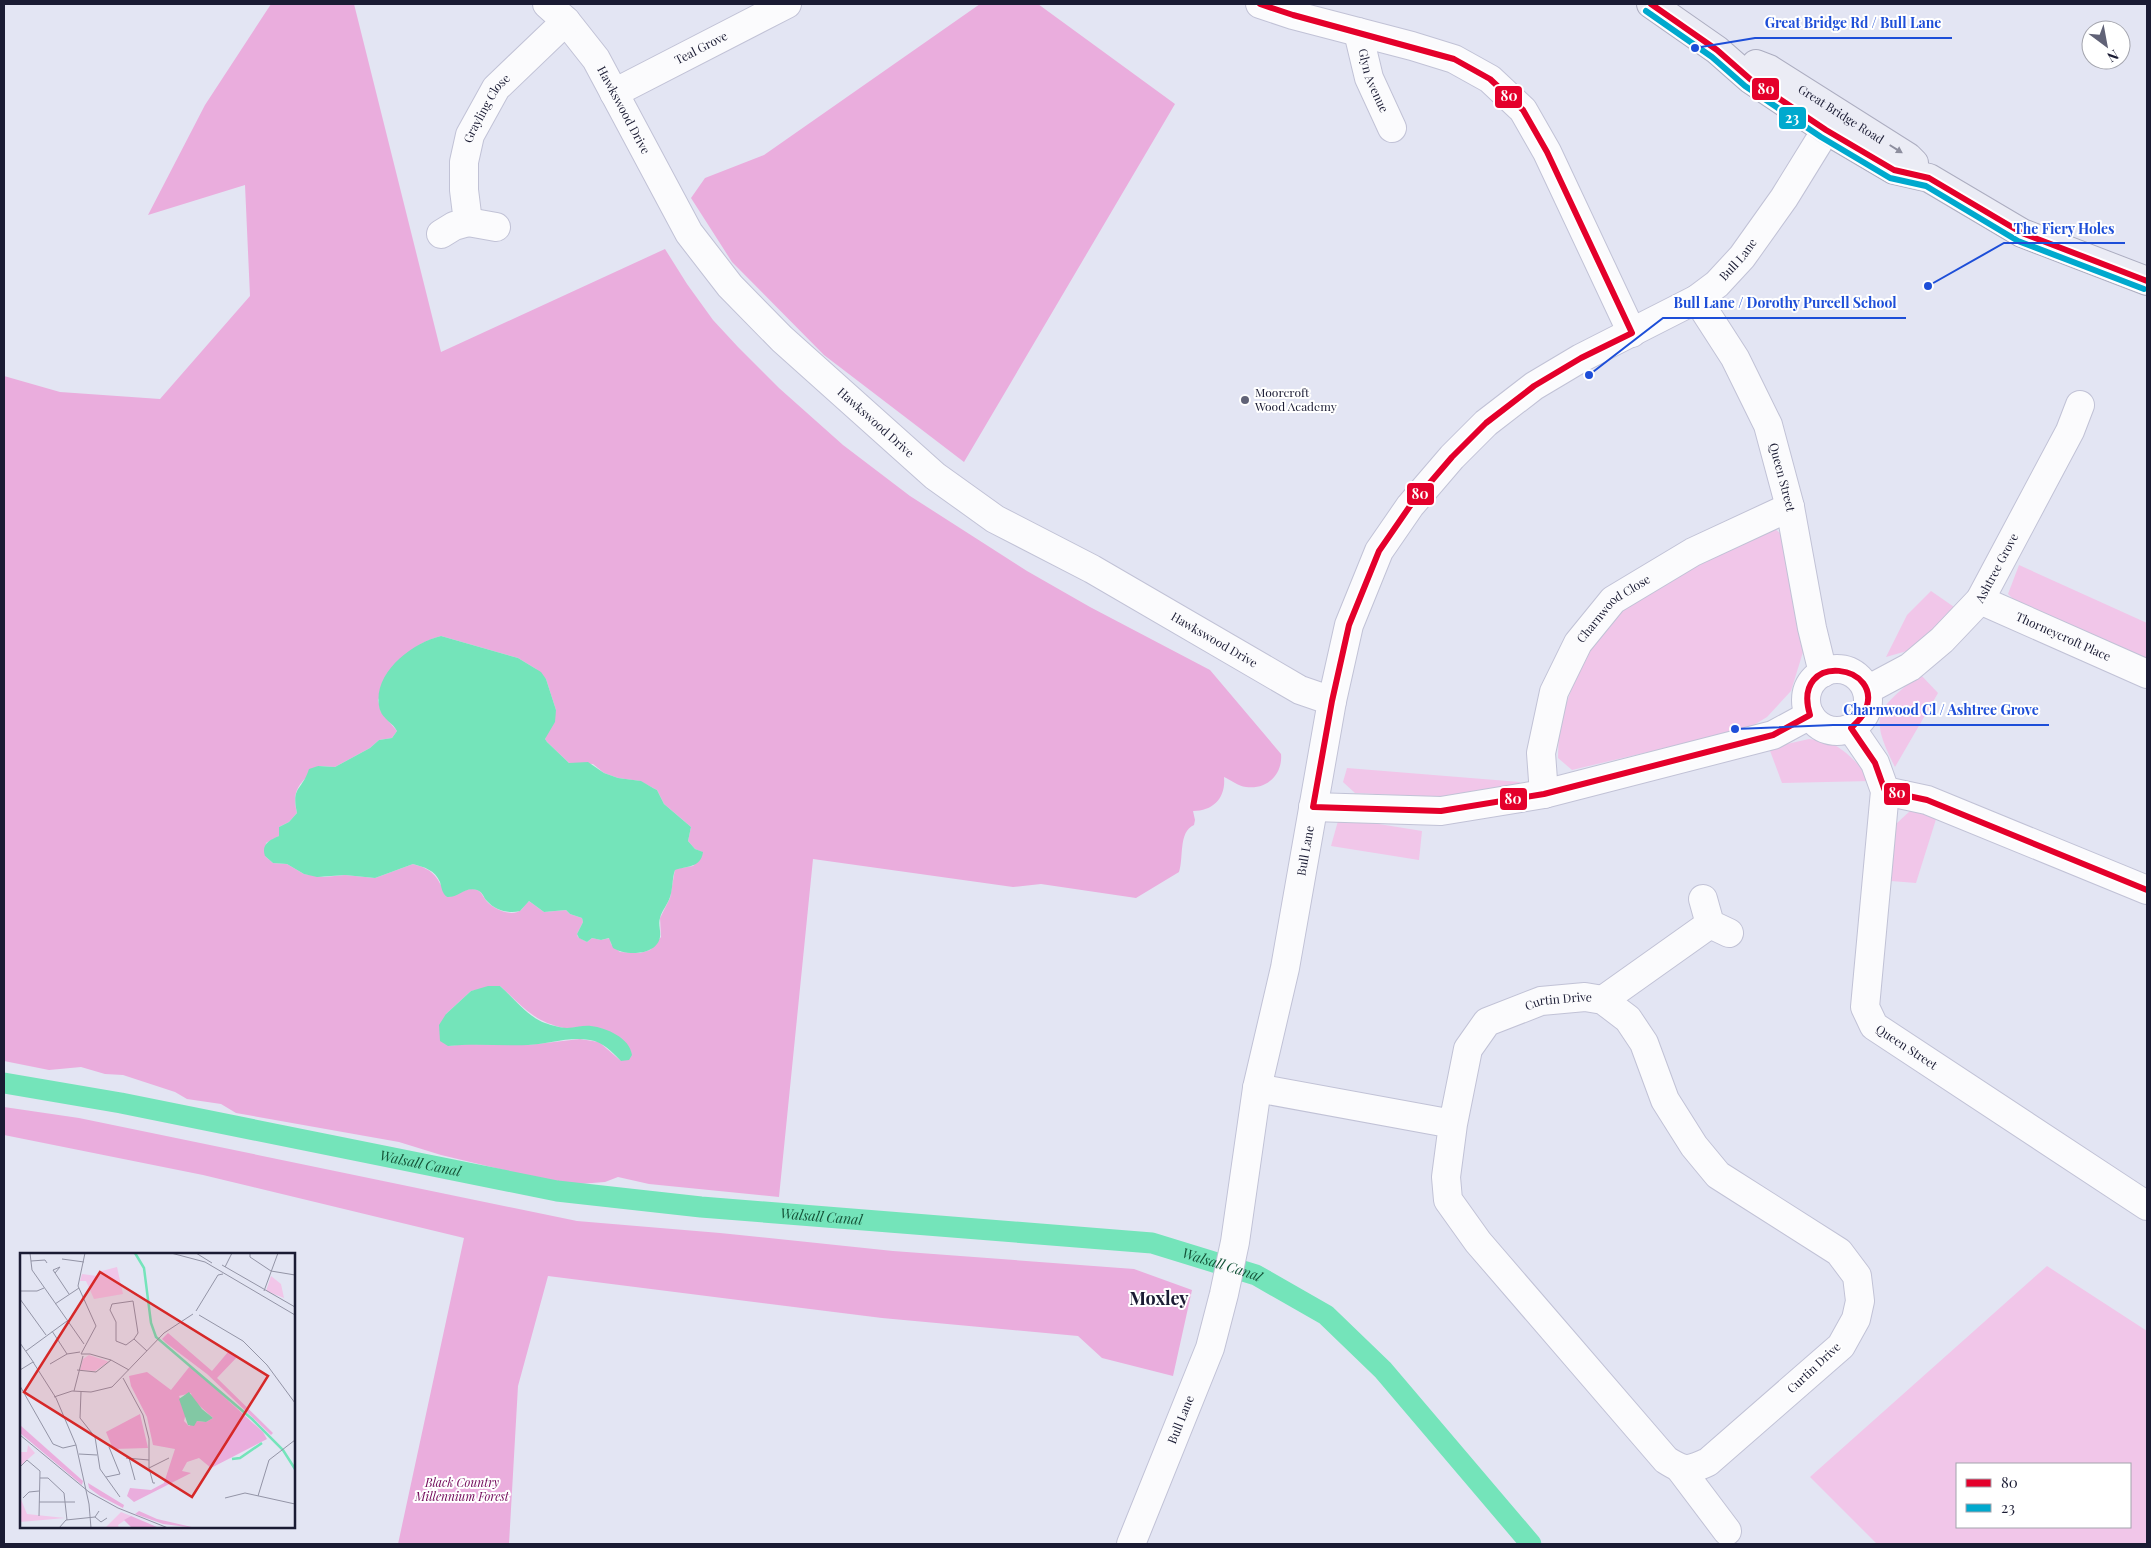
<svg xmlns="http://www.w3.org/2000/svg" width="2151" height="1548" font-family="'Playfair Display',serif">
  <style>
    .green { fill: #f1c6e9; fill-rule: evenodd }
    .forest { fill: #eaaddd; fill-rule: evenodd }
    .water { fill: #74e4ba }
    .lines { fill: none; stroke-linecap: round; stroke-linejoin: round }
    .canal { stroke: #74e4ba; stroke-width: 21 }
    .minor-casing { stroke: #c1c2d6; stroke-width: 30 }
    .major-casing { stroke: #acadc0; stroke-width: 30 }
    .minor { stroke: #fbfbfd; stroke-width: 28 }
    .major { stroke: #ebecf5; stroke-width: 28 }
    .bus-1-casing { stroke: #fff; stroke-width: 10 }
    .bus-2-casing { stroke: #fff; stroke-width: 10 }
    .bus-1 { stroke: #e4002b; stroke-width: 6 }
    .bus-2 { stroke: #00a9ce; stroke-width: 6 }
    .oneway { fill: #8d8e9e }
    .poi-dot { fill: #606276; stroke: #fff; stroke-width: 2 }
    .labels { text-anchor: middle; stroke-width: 4; stroke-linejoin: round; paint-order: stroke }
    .street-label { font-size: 12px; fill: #1a1b33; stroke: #fff }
    .poi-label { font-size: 12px; fill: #1a1b33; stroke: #fff; text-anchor: start }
    .park-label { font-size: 12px; font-style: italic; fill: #700758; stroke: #fff }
    .water-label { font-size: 14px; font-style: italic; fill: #155439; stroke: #fff }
    .district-label { font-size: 18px; font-weight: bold; fill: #1a1b33; stroke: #fff }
    .inset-river { fill: none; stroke: #74e4ba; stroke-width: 2.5 }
    .inset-road { fill: none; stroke: #9394a6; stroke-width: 1 }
    .view { fill: #d62828; fill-opacity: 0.15; stroke: #d62828; stroke-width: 2.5 }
    .inset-edge { fill: none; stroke: #1a1b33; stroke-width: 2.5 }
    .leader { fill: none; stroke: #1d4ed8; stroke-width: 2 }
    .callout-dot { fill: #1d4ed8; stroke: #fff; stroke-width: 2 }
    .callout-label { font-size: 14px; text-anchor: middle; font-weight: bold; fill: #1d4ed8; stroke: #fff; stroke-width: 4; stroke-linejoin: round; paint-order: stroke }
    .line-badge { stroke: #fff; stroke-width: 2 }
    .badge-label { font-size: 14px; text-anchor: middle; font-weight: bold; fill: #fff }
  </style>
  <rect width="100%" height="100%" fill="#e3e5f3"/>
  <g class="green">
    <path d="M1771,526L1785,537L1803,652L1791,691L1767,717L1749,728L1572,770L1558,758L1559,725L1585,650L1624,603Z"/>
    <path d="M2019,565L2147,623V662L2018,604L2008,594Z"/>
    <path d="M1931,591L1957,609L1907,651L1886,657L1907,615Z"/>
    <path d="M1920,674L1938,693L1895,767C1868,714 1877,710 1920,674Z"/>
    <path d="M1809,739C1814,740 1820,739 1825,741C1844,747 1860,765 1871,781L1782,783L1769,748Z"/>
    <path d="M1347,768L1520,782L1516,790L1457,798L1355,793L1343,782Z"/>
    <path d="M1918,810L1937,816L1916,883L1891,881L1896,824L1910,811Z"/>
    <path d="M1348,819L1422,831L1419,860L1331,846L1338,821Z"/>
    <path d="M2047,1266L2147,1331V1544H1877L1810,1477ZM2130,1464V1527H1957V1464Z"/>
  </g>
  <g class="forest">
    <path d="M271,4H354L441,352L665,249L687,284L713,320L738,347L779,388L843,445L910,496L1027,571L1090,607L1210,670L1281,754C1283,774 1267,790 1246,787C1238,786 1231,780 1224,777C1226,797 1214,811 1193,811L1195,820L1194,825C1178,832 1184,858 1179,872L1136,898L1041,884L1013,887L813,859L779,1197L649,1184L618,1177L605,1182L566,1185L441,1155L399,1142L236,1113L221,1104L187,1099L175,1092L123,1075L105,1074L81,1067L49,1070L4,1061V376L60,392L160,399L250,296L245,185L148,215L205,105ZM441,636L518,658L536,669L546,679L556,710L545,739L547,742L569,763L593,764L604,773L618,778L640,781L653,788L657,790L664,804L691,827L688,841L695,849L702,852V856L693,866L675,869L670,898L660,918L661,937L650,950L640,953L620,952L611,944L610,938L601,940L592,938L587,942L578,937L577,934L583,922L582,918L570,914L566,910L544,912L529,901C525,904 524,907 521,910C511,918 491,908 485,899C482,895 482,892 477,890C465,886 458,897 447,897C437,877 435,870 413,864L375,878L345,875L324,877L304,874L287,864L273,863L265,856L266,843L279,836V827L289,822L297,813C291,788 301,783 318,766L335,767L370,748L379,740L392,738L397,731L381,712L378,700C395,671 405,645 441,636ZM500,986C523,1006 532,1021 564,1028C572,1029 583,1026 591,1026L621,1061L599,1042L580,1039L528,1045L468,1044L448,1046L446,1014L471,991Z"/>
    <path d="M980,4H1038L1175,104L964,462L824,355L732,262L691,198L705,178L764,155Z"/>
    <path d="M4,1107L79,1118L577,1221L720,1233L893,1251L1134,1269L1192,1290L1173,1376L1102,1358L1078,1336L882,1318L548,1276L518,1386L509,1544H398L464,1238L203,1175L4,1135Z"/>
  </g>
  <g class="water">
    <path d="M441,636L518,658L541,672L546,679L556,710L555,722L545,739L547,742L569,763L588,762L604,773L618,778L641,781L653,788L657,790L664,804L691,827L688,841L695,849L703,852C701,868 686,866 675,870C672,878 673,888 670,897C668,904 662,910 660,918C658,924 661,931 660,937C657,956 625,956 613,948L609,938L601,940L592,938L587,942L579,938L577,934L583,922L582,918L570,914L566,910L544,912L529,901L520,911C508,914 495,910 487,901C483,897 483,892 477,890C465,886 458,898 447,897C442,893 442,889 440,882C435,870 424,867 413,864L375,878L345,875L317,877L304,874L287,864L273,863L265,856C261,845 269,840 279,836V827L289,822L297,813C291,786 302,791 309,769L318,766L335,767L370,748L379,740L392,738L397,731C393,723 383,719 380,710C370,675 411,643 441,636Z"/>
    <path d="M488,986H500C513,997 528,1017 545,1023C551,1025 561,1028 567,1028C575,1028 583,1025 591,1026C607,1028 630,1038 632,1055L629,1060L621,1061C611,1051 603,1042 590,1040C569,1036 549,1044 528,1045C501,1046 474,1043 448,1046L440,1041L439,1025L446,1014L471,991Z"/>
  </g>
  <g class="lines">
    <path class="canal" id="s1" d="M4,1083L121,1103L557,1191L701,1207L1152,1243L1256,1275L1326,1315L1383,1370L1531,1544"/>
    <g class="minor-casing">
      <g id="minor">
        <path id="s2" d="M547,4L566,21L596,59L689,233L730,286L782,339L935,476L995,519L1092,569L1300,690L1332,701"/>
        <path d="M1260,4L1293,15L1412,46L1454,59L1490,79L1523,110L1547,152L1632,333"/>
        <path id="s3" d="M1358,32L1369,78L1392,128"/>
        <path id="s4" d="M614,93L787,4"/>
        <path d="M468,222L496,227"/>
        <path id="s5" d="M441,234L454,226L468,222L464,190V162L470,135L496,88L566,21"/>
        <path id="s6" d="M1697,299L1735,358L1768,425L1790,507L1812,628L1823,673"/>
        <path id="s7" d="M1980,600L2147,674"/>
        <circle cx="1837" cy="700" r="31"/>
        <path id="s8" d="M1867,690L1910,667L1942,640L1980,600L2070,431L2080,405"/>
        <path id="s9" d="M1851,728L1875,763L1885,791L1865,1007L1874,1026L2147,1206"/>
        <path d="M1885,791L1927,800L2147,890"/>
        <path id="s10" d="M1544,794L1541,753L1554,692L1578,643L1613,600L1693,552L1790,507"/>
        <path d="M1313,807L1441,811L1544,794L1773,735L1810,715"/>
        <path d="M1703,899L1710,924L1729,933"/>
        <path d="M1603,1000L1710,924"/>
        <path id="s11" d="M1257,1088L1453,1124L1468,1049L1487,1022L1541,1001L1585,997L1603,1000L1628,1019L1644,1043L1665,1100L1694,1146L1718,1175L1839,1252L1857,1276L1860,1301L1856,1319L1841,1346L1708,1462C1688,1471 1685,1472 1666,1460L1478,1242L1448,1200L1446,1177L1453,1124"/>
        <path d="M1681,1470L1727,1531"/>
        <path id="s12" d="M1131,1544L1210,1348L1224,1294L1235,1242L1257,1088L1285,968L1332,701L1349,625L1379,551L1410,506L1452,457L1486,423L1534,386L1581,358L1697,299L1717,284L1742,257L1784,198L1826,130L1829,119L1819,112"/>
      </g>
    </g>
    <g class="major-casing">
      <g id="major">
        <path d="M1651,4L1717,50L1750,79L1826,130L1894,170L1929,178L2022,233L2147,281"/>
        <path id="s13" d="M1756,64L1769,69L1908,157L1914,163"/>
      </g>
    </g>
    <use href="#minor" class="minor"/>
    <use href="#major" class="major"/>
    <g class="bus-1-casing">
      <g id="bus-1">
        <path d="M1260,4L1293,15L1454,59L1490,79L1523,110L1547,152L1632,333L1581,358L1534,386L1486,423L1452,457L1410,506L1379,551L1349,625L1332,701L1313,807L1441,811L1544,794L1773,735L1810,715C1790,649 1889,664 1864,713C1861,719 1855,724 1851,728L1875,763L1885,791L1927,800L2147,890"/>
        <path d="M1651,4L1717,50L1750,79L1826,130L1894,170L1929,178L2022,233L2147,281"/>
      </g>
    </g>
    <g class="bus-2-casing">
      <path id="bus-2" d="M1646,11L1712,57L1745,86L1821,137L1890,178L1926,186L2018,241L2144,289"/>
    </g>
    <use href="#bus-1" class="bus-1"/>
    <use href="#bus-2" class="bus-2"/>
  </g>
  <defs><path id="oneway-solid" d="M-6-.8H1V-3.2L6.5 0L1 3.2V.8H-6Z" transform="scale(1.25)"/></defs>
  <use class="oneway" href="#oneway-solid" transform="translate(1896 149) rotate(32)"/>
  <circle class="poi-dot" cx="1245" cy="400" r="5"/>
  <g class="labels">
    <g class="street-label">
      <text dy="4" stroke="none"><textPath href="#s4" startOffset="98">Teal Grove</textPath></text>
      <text dy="4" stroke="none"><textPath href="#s3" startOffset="51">Glyn Avenue</textPath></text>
      <text dy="4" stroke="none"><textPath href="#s5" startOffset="149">Grayling Close</textPath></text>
      <text dy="4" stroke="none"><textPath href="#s2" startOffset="132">Hawkswood Drive</textPath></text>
      <text dy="4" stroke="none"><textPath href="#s13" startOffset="99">Great Bridge Road</textPath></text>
      <text dy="4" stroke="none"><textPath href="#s12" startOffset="1498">Bull Lane</textPath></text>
      <text dy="4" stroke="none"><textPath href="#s2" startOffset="538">Hawkswood Drive</textPath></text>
      <text dy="4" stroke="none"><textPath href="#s6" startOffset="199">Queen Street</textPath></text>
      <text dy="4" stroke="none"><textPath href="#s8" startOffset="182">Ashtree Grove</textPath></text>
      <text dy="4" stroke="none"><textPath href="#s10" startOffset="208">Charnwood Close</textPath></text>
      <text dy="4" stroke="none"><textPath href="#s7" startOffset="91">Thorneycroft Place</textPath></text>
      <text dy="4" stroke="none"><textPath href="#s2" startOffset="942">Hawkswood Drive</textPath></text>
      <text dy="4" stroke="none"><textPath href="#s12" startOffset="718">Bull Lane</textPath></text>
      <text dy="4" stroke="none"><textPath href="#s11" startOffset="384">Curtin Drive</textPath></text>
      <text dy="4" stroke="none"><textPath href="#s9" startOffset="349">Queen Street</textPath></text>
      <text transform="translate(1814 1368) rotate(-43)" y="4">Curtin Drive</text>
      <text dy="4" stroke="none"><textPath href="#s12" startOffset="134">Bull Lane</textPath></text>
    </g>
    <g class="poi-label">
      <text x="1255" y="397">Moorcroft<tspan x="1255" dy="14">Wood Academy</tspan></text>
    </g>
    <g class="park-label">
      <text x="462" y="1487">Black Country<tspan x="462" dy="14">Millennium Forest</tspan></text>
    </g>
    <g class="water-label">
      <text dy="5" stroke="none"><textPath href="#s1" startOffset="424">Walsall Canal</textPath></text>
      <text dy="5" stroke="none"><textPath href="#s1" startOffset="829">Walsall Canal</textPath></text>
      <text dy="5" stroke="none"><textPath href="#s1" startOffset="1234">Walsall Canal</textPath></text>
    </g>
    <g class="district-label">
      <text x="1159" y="1305">Moxley</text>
    </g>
  </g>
  <g transform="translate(20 1253)">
    <rect width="275" height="275" fill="#e3e5f3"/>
    <path d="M97,14L103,41L74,46L66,28H60L62,21L77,23L78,19ZM251,23L261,31L264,45L246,38ZM69,102L87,108L88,109L75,118L60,117L63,106ZM8,192L15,200L0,213V199H7ZM0,244L7,261L45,265L0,269ZM101,259L111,263L98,272L99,275H85Z" fill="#f1c6e9"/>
    <path d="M148,80L192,118L208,99L218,103L197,125L253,180L251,182L187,121L146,90L142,86ZM170,113L243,179L247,186L191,215L179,205L167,209L162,218L171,220L114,249L107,243L110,235L131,237L144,230L155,196L133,192L127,164L111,133L109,123L127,119L151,137ZM171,140L172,146L193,165L186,169L177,168L169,173L164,168L166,160L159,143ZM120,161L128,195L93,196L86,179ZM0,172L63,228L62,232L0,180ZM68,230L104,252L103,255L80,243L69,235ZM119,258L137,266L176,275L143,271L115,261ZM111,263L137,274V275H112L104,267Z" fill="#eaaddd" fill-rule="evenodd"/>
    <path d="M169,139L182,156L193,165L186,169L177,168L174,173L168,172L159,146Z" fill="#74e4ba"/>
    <path class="inset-river" d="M115,0L124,15L131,70L136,84L232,166L263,197L275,216M212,206L220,205L242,190"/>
    <path class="inset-road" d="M10,0L12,17L64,91M65,0L58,33L76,73L61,101H70L91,107L109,117M151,0L185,9L275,62M176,0L192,10M230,0V4L251,18L275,22M42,6L64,9M11,8L25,7L27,10M202,12L275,54M205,14L212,0M35,20L40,14L33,17L49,41M0,38H17L24,35M244,38L258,0M0,46L26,82M35,51L59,35M176,58L198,22L203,21M179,62L223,88L247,112L275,150M32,78L47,101M114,86L118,80L113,48L92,51L90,57L96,69V88L106,92L114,86L127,98M0,90L14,110M6,98L47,68M13,109L36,145L56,192L69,251L71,275M30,111L47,101L60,99M0,117L13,109M57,117L76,119L91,107M103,125L123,162L129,186V215L133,230H135M0,133L33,191L43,195L56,192M54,138L63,103M61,139L60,165L75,184L80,216L100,244M34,144L52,138L71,139L92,134L144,80L173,61M0,182L69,239L98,255L148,275M59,201L77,202M106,205L129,207M109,205L115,227M0,214L7,207L20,218L19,263M129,215L149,205M86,224L100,221L89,194M20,225H28L44,240L47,267M238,243L249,207L275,187M3,245L9,239L19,238M205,245L225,240L275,251M19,249H55M75,264L81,269L87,265M39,275L46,267L75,264L79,258"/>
    <path class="view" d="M80,19L248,123L172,244L4,139Z"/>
    <rect width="275" height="275" class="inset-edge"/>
  </g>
  <path class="leader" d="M1695 48L1755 38H1952M1928 286L2004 243H2125M1589 375L1663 318H1906M1735 729L1833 725H2049"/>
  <g class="callout-dot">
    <circle cx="1695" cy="48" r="5"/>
    <circle cx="1928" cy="286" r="5"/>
    <circle cx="1589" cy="375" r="5"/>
    <circle cx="1735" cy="729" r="5"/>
  </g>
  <g class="callout-label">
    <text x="1853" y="28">Great Bridge Rd / Bull Lane</text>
    <text x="2064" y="234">The Fiery Holes</text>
    <text x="1785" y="308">Bull Lane / Dorothy Purcell School</text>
    <text x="1941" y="715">Charnwood Cl / Ashtree Grove</text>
  </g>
  <g class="line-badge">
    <rect x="1751" y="77" width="29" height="24" rx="5" fill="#e4002b"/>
    <rect x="1494" y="85" width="29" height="24" rx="5" fill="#e4002b"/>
    <rect x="1778" y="106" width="29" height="24" rx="5" fill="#00a9ce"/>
    <rect x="1406" y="482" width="29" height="24" rx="5" fill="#e4002b"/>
    <rect x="1883" y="782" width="28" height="24" rx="5" fill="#e4002b"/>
    <rect x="1499" y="787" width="29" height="24" rx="5" fill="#e4002b"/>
  </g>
  <g class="badge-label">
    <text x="1766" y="94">80</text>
    <text x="1509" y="101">80</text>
    <text x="1792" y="123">23</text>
    <text x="1420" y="499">80</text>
    <text x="1897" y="798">80</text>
    <text x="1513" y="804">80</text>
  </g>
  <rect width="2151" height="1548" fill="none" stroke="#1a1b33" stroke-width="10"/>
  <rect x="1956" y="1463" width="175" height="65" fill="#ffffff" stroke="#a3a4ad"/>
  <rect x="1966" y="1479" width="25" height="8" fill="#e4002b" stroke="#a3a4ad"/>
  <text x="2001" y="1488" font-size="15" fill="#1a1b33">80</text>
  <rect x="1966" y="1504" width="25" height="8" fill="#00a9ce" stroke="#a3a4ad"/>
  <text x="2001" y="1513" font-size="15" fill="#1a1b33">23</text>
  <g transform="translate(2106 45) rotate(148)"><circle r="24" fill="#ffffff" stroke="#a3a4ad"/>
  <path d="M0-4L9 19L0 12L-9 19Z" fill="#606276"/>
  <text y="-8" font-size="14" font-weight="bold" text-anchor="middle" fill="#1a1b33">N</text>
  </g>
</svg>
